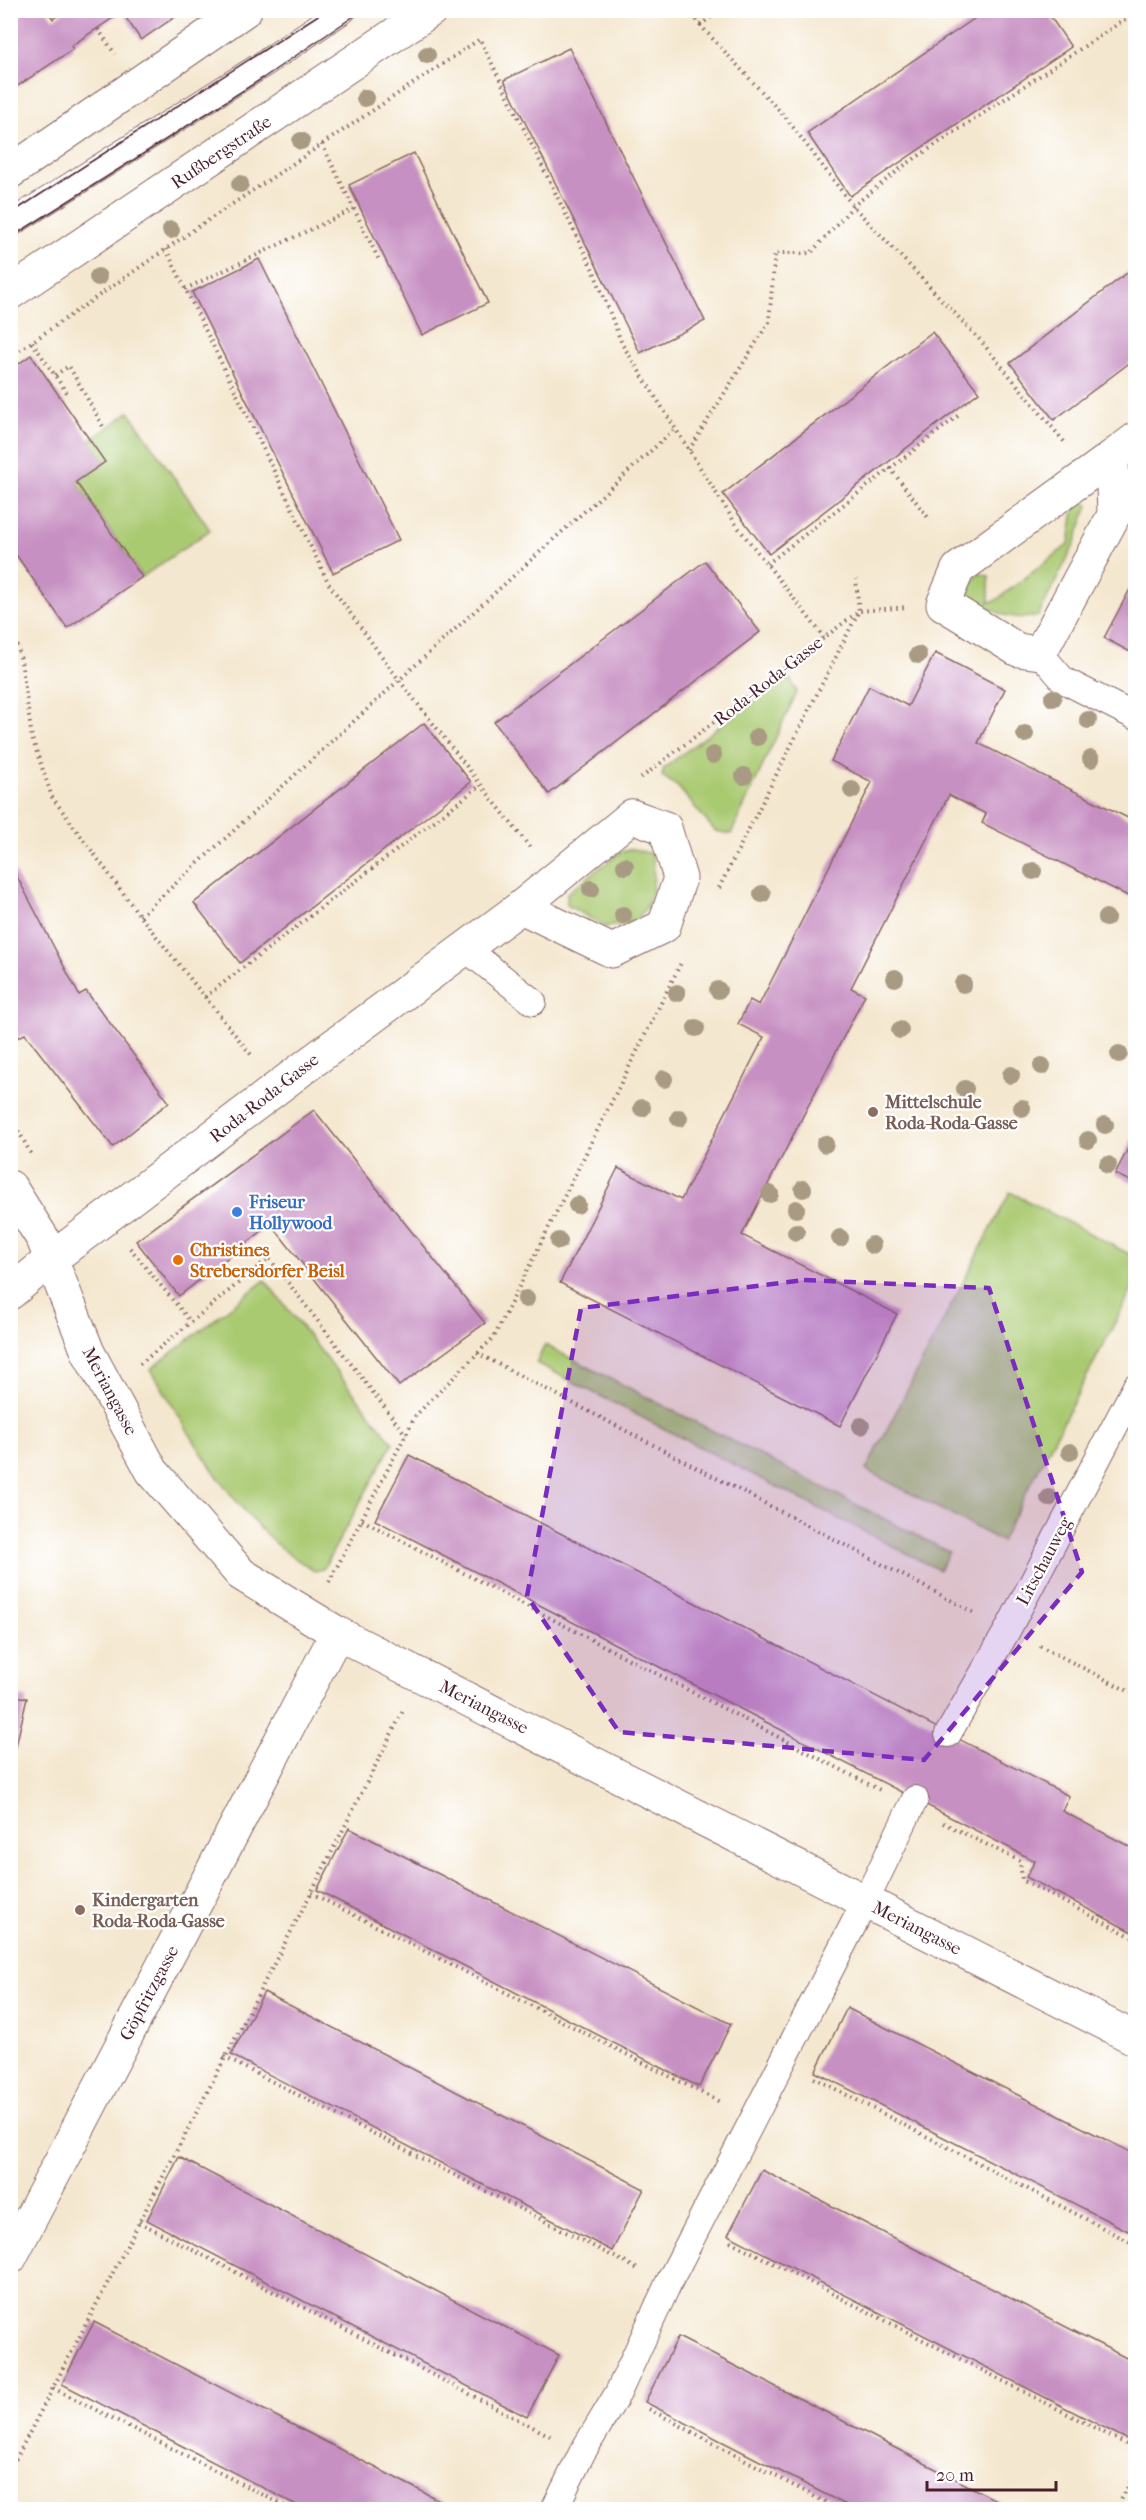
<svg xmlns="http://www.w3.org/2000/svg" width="1146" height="2520" font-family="'IM FELL French Canon',serif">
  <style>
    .green { fill: #aaca72; stroke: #7a744e; stroke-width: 1.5 }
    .building { fill: #c790c2 }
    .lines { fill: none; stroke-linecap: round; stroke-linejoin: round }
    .service-casing { stroke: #866564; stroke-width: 28 }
    .minor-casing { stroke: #866564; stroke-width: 35 }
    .tertiary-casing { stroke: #866564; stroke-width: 35 }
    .path { stroke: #866564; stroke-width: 4; stroke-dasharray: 1.5 4.5; stroke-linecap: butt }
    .service { stroke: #fff; stroke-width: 26 }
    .minor { stroke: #fff; stroke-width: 33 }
    .tertiary { stroke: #fff; stroke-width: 33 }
    .tram { stroke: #4a1f2b; stroke-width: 1.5 }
    .tree { fill: #a99a83 }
    .marked { fill: #7b2cbf; fill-opacity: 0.2; stroke: #7b2cbf; stroke-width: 4.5; stroke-dasharray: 12 8; stroke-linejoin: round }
    .education-dot { fill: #8d6e63; stroke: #fff; stroke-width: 2 }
    .shop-dot { fill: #3f7fe0; stroke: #fff; stroke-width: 2 }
    .food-dot { fill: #e8710a; stroke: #fff; stroke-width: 2 }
    .labels { text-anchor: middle; stroke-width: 4.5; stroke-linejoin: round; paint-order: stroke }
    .street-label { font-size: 18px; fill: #4a1f2b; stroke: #fff }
    .education-label { font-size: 18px; font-weight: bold; fill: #785e54; stroke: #fff; text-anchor: start }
    .shop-label { font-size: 18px; font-weight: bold; fill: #366cbe; stroke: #fff; text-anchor: start }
    .food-label { font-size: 18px; font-weight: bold; fill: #c56008; stroke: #fff; text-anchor: start }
  </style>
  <rect width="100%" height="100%" fill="#fff"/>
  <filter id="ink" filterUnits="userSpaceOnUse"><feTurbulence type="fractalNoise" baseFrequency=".0167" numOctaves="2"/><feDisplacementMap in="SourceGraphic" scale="12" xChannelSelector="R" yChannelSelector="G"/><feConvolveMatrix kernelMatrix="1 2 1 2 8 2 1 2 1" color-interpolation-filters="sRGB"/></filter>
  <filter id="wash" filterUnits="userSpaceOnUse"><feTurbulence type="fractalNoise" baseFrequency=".008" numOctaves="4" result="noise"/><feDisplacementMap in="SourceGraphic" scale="24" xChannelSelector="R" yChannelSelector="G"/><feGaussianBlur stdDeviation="1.35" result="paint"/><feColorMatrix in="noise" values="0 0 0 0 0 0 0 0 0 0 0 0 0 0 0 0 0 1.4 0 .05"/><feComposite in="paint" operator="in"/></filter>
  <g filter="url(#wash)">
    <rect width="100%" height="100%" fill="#f4e7cf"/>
    <g class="green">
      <path d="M129,412L210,530L142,577L76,482L105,462L90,441Z"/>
      <path d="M1082,498L1088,506L1074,545L1038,616C1010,622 989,611 968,592L978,573L989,576V602L995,601L1069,544L1075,502Z"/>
      <path d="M791,680L797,692L731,834L715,831L678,787L662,776L664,768L779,681Z"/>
      <path d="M633,849L652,854C655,878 656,904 634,921C627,925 614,926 606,927L567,905V893L621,852Z"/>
      <path d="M1010,1192L1135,1257L1136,1282L1001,1541L866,1470Z"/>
      <path d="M265,1280L393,1443L323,1569L314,1571C303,1563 290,1556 280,1547C224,1499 188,1431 151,1369Z"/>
      <path d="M545,1345L949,1552L939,1570L536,1363Z"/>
    </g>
    <g id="blocks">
      <g class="building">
        <path d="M10,10H47L53,19L66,10H185L141,40L122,12L71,46L73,49L10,91Z"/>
        <path d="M987,10H1046L1071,47L850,196L807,133Z"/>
        <path d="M569,48L705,321L640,353L504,80Z"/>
        <path d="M414,153L488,303L422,335L349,185Z"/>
        <path d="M259,259L399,540L333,573L192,292Z"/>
        <path d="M1136,266V358L1054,420L1010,363Z"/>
        <path d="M932,332L979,392L769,554L723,494Z"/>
        <path d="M31,355L105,462L76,482L142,577L67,628L10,546V370Z"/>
        <path d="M705,561L760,632L549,794L494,722Z"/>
        <path d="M1136,578V655L1104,638Z"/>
        <path d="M935,653L1005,689L978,743L1136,822V900L982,823L986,814L949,795L851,988L865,995L742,1235L897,1314L840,1426L560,1283L618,1168L681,1200L764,1037L738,1024L750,1000L759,1005L872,782L831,761L869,686L908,706Z"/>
        <path d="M424,723L471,782L240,963L194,903Z"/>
        <path d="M10,863L79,995L86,991L169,1102L113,1147L25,1034L17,1038L10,1024Z"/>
        <path d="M314,1110L485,1323L399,1386L271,1224L179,1296L136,1241Z"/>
        <path d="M1136,1133V1184L1115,1174Z"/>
        <path d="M409,1455L1069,1796L1062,1811L1136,1850V1934L1026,1877L1035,1861L375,1520Z"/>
        <path d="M10,1695L27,1698L11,1768L10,1767Z"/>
        <path d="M349,1828L731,2024L699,2087L317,1890Z"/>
        <path d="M264,1992L644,2189L612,2251L231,2055Z"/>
        <path d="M847,2008L1136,2155V2235L815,2072Z"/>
        <path d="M179,2157L559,2355L527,2417L147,2220Z"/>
        <path d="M762,2170L1136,2363V2444L728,2235Z"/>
        <path d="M94,2322L349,2454L458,2510H306L190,2450L62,2384Z"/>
        <path d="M678,2337L816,2407L1015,2510H855L850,2507L645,2402Z"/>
      </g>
    </g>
  </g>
  <g filter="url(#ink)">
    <use href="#blocks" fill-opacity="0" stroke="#866564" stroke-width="1.5"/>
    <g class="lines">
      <g class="service-casing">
        <g id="service">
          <path d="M10,224L265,63L343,10"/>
          <path d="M1040,653L1063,680L1136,717"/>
          <path d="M465,948L533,1002"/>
          <path d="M948,1734L1008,1629L1136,1386"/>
          <path d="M554,2510L582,2453L618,2393L668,2284L865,1902L915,1799"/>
        </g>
      </g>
      <g class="minor-casing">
        <g id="minor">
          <path d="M1112,457L1114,515L1040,653L1018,650L943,604L958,569Z"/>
          <path d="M1112,457L1136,439"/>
          <path d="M10,1187L43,1239L88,1352L152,1471L241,1574L337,1633L1136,2039"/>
          <path d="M10,1293L50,1260L306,1066L521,907L632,816L665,828L680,878L664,926L612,951L521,907"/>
          <path d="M10,2258L337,1633"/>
        </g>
      </g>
      <g class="tertiary-casing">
        <g id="tertiary">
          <path d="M10,172L245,10"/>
          <path d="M10,293L431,10"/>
        </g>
      </g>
      <g class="path">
        <path d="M690,10L700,25L721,10"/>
        <path d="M700,25L786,118L853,206L980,340L1066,444"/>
        <path d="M98,29L115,54"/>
        <path d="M322,144L380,262"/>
        <path d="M166,249L329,584L399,680L532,850"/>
        <path d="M185,289L354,209"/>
        <path d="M32,342L67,393"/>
        <path d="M10,357L195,229L480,39L594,272L622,344L737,526L824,637"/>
        <path d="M55,375L69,366L105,430"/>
        <path d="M689,450L769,322L775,253H811L853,206L905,165L1136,12"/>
        <path d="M890,468L930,520"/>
        <path d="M767,564L959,415"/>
        <path d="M10,616L21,660L32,738L52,797L140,916L253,1057"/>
        <path d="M641,778L859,611L907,607"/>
        <path d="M719,888L859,611L856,579"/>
        <path d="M140,916L676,428"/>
        <path d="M205,997L481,785"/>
        <path d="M10,1115L31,1154"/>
        <path d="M130,1248L191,1322L269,1258L406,1435"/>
        <path d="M477,1353L977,1614"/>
        <path d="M140,1364L191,1322"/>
        <path d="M362,1520L880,1790"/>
        <path d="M329,1582L416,1415L494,1337L682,961"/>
        <path d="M1040,1646L1136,1695"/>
        <path d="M943,1823L1020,1861L1022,1880L1136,1939"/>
        <path d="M311,1893L722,2103"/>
        <path d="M224,2057L638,2269"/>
        <path d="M814,2078L1136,2245"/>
        <path d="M139,2222L552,2437"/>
        <path d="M730,2241L1136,2449"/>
        <path d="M53,2388L293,2510"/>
        <path d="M649,2409L840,2510"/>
        <path d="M10,2470L311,1893L403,1711"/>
        <path d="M1116,2510L1136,2471"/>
      </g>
      <use href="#service" class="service"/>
      <use href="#minor" class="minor"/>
      <use href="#tertiary" class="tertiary"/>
      <g class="tram">
        <path d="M10,214L326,10"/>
        <path d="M10,238L263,78L363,10"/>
      </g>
    </g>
    <g class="tree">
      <circle cx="427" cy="55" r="9"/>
      <circle cx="365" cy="98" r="9"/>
      <circle cx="301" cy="141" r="9"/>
      <circle cx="240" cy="184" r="9"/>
      <circle cx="171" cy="230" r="9"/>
      <circle cx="98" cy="277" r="9"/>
      <circle cx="918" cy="655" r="9"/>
      <circle cx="1053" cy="698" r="9"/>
      <circle cx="1088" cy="720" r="9"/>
      <circle cx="1025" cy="734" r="9"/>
      <circle cx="757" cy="737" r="9"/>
      <circle cx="713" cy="755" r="9"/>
      <circle cx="1091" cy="759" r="9"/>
      <circle cx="744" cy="776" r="9"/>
      <circle cx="852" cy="790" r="9"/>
      <circle cx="625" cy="866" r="9"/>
      <circle cx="1033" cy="871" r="9"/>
      <circle cx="591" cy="889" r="9"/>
      <circle cx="762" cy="894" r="9"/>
      <circle cx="623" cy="915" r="9"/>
      <circle cx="1106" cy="918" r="9"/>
      <circle cx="895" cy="978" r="9"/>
      <circle cx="963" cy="984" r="9"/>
      <circle cx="718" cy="990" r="9"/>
      <circle cx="677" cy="993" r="9"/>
      <circle cx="696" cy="1028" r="9"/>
      <circle cx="900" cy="1030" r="9"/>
      <circle cx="1119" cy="1054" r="9"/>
      <circle cx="1042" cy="1066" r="9"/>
      <circle cx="1011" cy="1075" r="9"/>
      <circle cx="664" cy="1079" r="9"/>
      <circle cx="965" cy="1089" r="9"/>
      <circle cx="642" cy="1108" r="9"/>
      <circle cx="1022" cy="1108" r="9"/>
      <circle cx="679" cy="1118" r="9"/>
      <circle cx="1105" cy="1125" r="9"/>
      <circle cx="1088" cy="1140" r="9"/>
      <circle cx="825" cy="1144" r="9"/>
      <circle cx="1108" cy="1165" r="9"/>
      <circle cx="803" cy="1189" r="9"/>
      <circle cx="770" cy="1194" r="9"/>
      <circle cx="577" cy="1205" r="9"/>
      <circle cx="796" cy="1209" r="9"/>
      <circle cx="796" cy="1232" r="9"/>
      <circle cx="840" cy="1238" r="9"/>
      <circle cx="559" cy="1241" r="9"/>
      <circle cx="872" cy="1245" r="9"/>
      <circle cx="526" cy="1299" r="9"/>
      <circle cx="861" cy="1426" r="9"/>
      <circle cx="1070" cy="1452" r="9"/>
      <circle cx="1049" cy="1498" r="9"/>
    </g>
  </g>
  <path class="marked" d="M804,1280L989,1288L1082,1572L924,1760L619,1732L527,1596L581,1308Z"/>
  <g class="education-dot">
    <circle cx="873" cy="1112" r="6"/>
    <circle cx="80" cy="1910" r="6"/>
  </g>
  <circle class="shop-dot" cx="237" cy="1212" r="6"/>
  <circle class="food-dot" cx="178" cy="1260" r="6"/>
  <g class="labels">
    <g class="street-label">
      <text transform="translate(221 152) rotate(-34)" y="6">Rußbergstraße</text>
      <text transform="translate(768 681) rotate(-38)" y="6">Roda-Roda-Gasse</text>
      <text transform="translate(264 1098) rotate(-38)" y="6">Roda-Roda-Gasse</text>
      <text transform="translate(110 1391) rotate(62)" y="6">Meriangasse</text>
      <text transform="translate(1044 1561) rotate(-62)" y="6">Litschauweg</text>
      <text transform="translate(484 1707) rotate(27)" y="6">Meriangasse</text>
      <text transform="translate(917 1928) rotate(27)" y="6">Meriangasse</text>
      <text transform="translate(149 1993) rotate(-62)" y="6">Göpfritzgasse</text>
    </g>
    <g class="education-label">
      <text x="885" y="1108">Mittelschule<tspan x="885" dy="21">Roda-Roda-Gasse</tspan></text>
      <text x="92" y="1906">Kindergarten<tspan x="92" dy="21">Roda-Roda-Gasse</tspan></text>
    </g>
    <g class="shop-label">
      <text x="249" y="1208">Friseur<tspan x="249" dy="21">Hollywood</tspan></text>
    </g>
    <g class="food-label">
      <text x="190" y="1256">Christines<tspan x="190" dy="21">Strebersdorfer Beisl</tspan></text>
    </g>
  </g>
  <rect width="1146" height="2520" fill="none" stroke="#fff" stroke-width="36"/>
  <path d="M927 2481v9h129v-9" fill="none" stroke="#4a1f2b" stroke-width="3"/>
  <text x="936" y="2481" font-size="18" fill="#4a1f2b" stroke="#ffffff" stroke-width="4.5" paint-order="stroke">20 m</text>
</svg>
